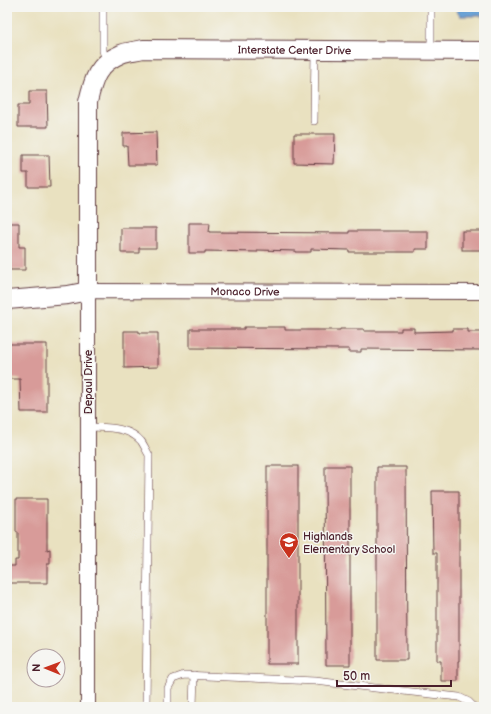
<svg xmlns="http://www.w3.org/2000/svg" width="491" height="714" font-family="'Balsamiq Sans',sans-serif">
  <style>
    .water { fill: #659fd4; stroke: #585f80 }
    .building { fill: #d89b99 }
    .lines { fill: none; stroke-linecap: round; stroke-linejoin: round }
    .service-casing { stroke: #623c41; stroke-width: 8 }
    .minor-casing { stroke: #623c41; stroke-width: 16 }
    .tertiary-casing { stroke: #623c41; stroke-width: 20 }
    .service { stroke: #fff; stroke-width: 7 }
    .minor { stroke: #fff; stroke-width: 14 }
    .tertiary { stroke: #fff; stroke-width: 18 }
    .labels { text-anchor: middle; stroke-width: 3; stroke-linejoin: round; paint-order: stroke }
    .street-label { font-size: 11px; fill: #4a1f2b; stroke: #f6f6f2 }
    .poi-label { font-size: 11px; fill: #4a1f2b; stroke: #f6f6f2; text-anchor: start }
  </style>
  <rect width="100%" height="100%" fill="#f6f6f2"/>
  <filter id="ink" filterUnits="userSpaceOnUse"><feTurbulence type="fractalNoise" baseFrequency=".025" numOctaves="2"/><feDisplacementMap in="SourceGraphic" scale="8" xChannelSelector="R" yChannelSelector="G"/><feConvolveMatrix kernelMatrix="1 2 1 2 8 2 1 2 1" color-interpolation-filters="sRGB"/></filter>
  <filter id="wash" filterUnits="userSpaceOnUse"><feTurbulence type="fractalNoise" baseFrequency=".012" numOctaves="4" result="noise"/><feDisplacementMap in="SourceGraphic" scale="16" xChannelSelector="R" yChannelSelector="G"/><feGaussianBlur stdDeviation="0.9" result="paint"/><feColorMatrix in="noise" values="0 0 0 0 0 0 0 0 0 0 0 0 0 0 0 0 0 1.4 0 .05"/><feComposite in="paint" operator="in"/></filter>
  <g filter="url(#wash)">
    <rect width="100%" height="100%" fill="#e9e1c0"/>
    <path class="water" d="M454,7H484V16H460Z"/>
    <g id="blocks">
      <g class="building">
        <path d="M29,91H47L48,127H18V105H29Z"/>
        <path d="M156,132L157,165H128L127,146H123V133Z"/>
        <path d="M294,134H335L334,164L294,163Z"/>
        <path d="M23,155H49L50,187H28V173H23Z"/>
        <path d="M7,223H19V247H25V270H7Z"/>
        <path d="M189,223H210L209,232L349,233V231H428V249H415V252H349V250L311,249V252H296V251L258,250V252L205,251V253H189Z"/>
        <path d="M121,228H156V248H139V253H121Z"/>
        <rect x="462" y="231" width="22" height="19"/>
        <path d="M244,327H285V330H340V329H364V331H401V328H414V332L453,331V329H468V332H484V350L361,349V352H349V349H340L190,348V329H244Z"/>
        <path d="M124,331H139V333H158V367L124,368Z"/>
        <path d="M7,344H47V412H21L20,379H7Z"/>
        <rect x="267" y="466" width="31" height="198"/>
        <path d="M325,466H350V665H326Z"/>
        <path d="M377,467H406L407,660H377Z"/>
        <path d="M432,491H459V661H458V681H441V661H437V553H433Z"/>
        <path d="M16,499H47V550L50,549V564H47V583H7V566H15V560H18V532H16Z"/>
      </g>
    </g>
  </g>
  <g filter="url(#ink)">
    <use href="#blocks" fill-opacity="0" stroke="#623c41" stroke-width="1"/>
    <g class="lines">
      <g class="service-casing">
        <g id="service">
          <path d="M103,7V51L107,62"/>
          <path d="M431,51V7"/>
          <path d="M314,121L315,50"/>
          <path d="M88,427C106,428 128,426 141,441C144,445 146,450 149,455L146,707"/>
          <path d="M168,707V688L173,679L184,675L315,681L375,688L459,697L469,702L474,707"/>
          <path d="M193,707L194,675"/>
        </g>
      </g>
      <g class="minor-casing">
        <g id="minor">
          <path id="s1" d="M88,707V291L484,292"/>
        </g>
      </g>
      <g class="tertiary-casing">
        <g id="tertiary">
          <path id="s2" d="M7,300L68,295L88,291V102C93,80 97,64 121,54C127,51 136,51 143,49L484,51"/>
        </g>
      </g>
      <use href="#service" class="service"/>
      <use href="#minor" class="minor"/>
      <use href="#tertiary" class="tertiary"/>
    </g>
  </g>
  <defs>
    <g id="school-pin" transform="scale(1)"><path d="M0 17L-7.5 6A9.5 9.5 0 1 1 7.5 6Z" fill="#c8321e" stroke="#f6f6f2"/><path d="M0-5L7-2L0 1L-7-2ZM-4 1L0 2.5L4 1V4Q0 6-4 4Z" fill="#fff"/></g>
  </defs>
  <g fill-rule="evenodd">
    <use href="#school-pin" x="289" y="542"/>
  </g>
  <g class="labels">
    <g class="street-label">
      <text dy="4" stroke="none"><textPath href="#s2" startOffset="506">Interstate Center Drive</textPath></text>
      <text dy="4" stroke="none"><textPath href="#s1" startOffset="573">Monaco Drive</textPath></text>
      <text transform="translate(88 382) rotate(-90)" y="4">Depaul Drive</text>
    </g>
    <g class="poi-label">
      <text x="303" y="540">Highlands<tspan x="303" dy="13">Elementary School</tspan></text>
    </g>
  </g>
  <rect width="491" height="714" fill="none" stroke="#f6f6f2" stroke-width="24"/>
  <g transform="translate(46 668) rotate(271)"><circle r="19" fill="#f6f6f2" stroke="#b1a0a2"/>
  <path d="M0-3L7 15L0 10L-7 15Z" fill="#c8321e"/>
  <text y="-6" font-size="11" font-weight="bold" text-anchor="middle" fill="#4a1f2b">N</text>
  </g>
  <path d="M337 680v6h114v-6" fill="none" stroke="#4a1f2b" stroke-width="2"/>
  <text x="343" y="680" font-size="12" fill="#4a1f2b" stroke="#f6f6f2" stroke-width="3" paint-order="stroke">50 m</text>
</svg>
